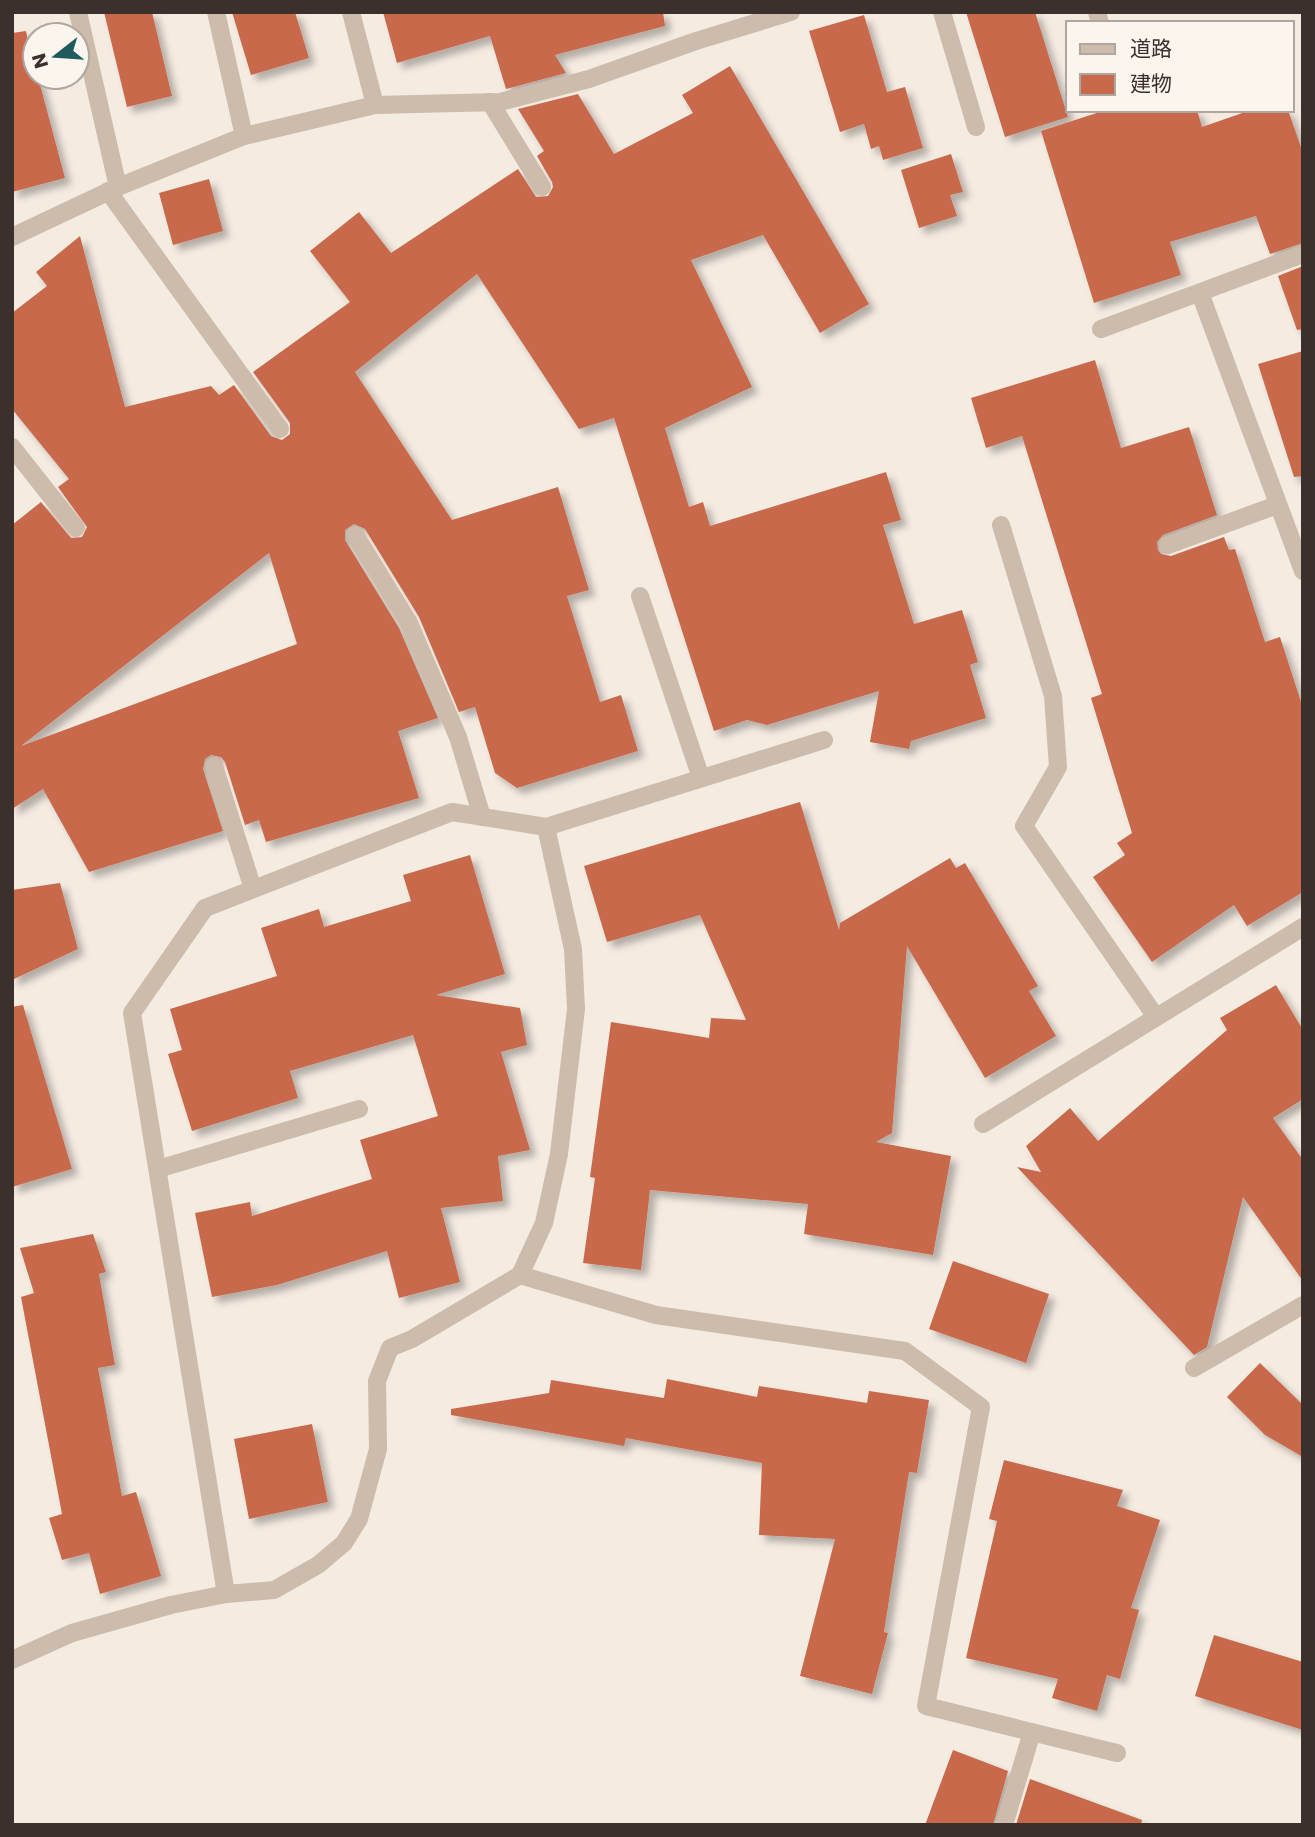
<svg xmlns="http://www.w3.org/2000/svg" width="1315" height="1837" font-family="Poppins,'Noto Sans JP',sans-serif">
  <style>
    .building { fill: #c8694b; fill-rule: evenodd; filter: url(#shadow) }
    .lines { fill: none; stroke-linecap: round; stroke-linejoin: round }
    .street { stroke: #cdbbac; stroke-width: 18 }
  </style>
  <defs>
    <filter id="shadow"><feDropShadow dx="6" dy="6" stdDeviation="3.5" flood-color="#0004"/></filter>
  </defs>
  <rect width="100%" height="100%" fill="#f4ebe1"/>
  <g class="building">
    <path d="M104,12H152L172,96L127,107Z"/>
    <path d="M232,12H295L309,58L251,75Z"/>
    <path d="M383,12H663L665,26L555,55L566,73L506,89L490,36L397,63Z"/>
    <path d="M966,12H1035L1068,117L1005,137Z"/>
    <path d="M864,15L887,92L905,87L923,148L883,160L879,146L871,149L864,124L840,132L809,31Z"/>
    <path d="M26,31L35,77H38L65,178L12,192V33Z"/>
    <path d="M730,66L869,304L820,333L763,235L691,260L752,387L665,428L689,507L703,502L710,526L886,472L901,520L883,525L914,624L962,610L978,662L970,665L986,718L911,741L909,749L870,742L879,691L767,725L747,720L714,731L614,418L579,429L477,274L355,372L452,520L558,487L589,590L567,596L600,702L621,695L638,751L517,788L495,773L475,707L459,712L419,617L365,529L354,524L345,530V540L399,628L438,718L398,731L419,798L266,842L259,820L245,825L225,762L221,757L211,755L205,759L203,769L223,831L89,872L43,789L12,809V525L41,502L71,538L82,537L87,527L58,487L69,479L12,409V313L47,286L36,272L80,236L125,407L211,386L219,395L234,385L271,436L282,440L290,434V423L253,372L350,302L310,251L359,212L391,253L518,169L536,197L548,196L553,187L552,182L537,156L544,151L518,109L578,94L614,154L693,113L682,95ZM269,553L297,644L21,746Z"/>
    <path d="M1106,110H1197L1202,127L1251,110H1288L1303,153V243L1270,254L1256,216L1170,242L1181,275L1094,303L1041,131Z"/>
    <path d="M951,154L963,192L950,195L957,216L919,228L901,170Z"/>
    <path d="M209,179L223,231L173,245L159,193Z"/>
    <path d="M1303,266V329L1297,330L1278,276Z"/>
    <path d="M1303,351V476L1294,477L1258,364Z"/>
    <path d="M1095,360L1121,448L1189,427L1217,515L1163,535L1157,542L1158,550L1161,554L1171,556L1224,537L1229,550L1235,549L1265,642L1280,637L1303,708V892L1247,926L1234,905L1152,962L1093,877L1125,855L1117,843L1132,833L1091,698L1102,694L1022,436L986,448L971,398Z"/>
    <path d="M800,802L839,930L840,923L950,858L956,868L965,863L1038,986L1029,991L1056,1036L985,1078L907,946L892,1133L876,1142L951,1156L933,1255L804,1234L808,1204L650,1190L641,1270L583,1263L595,1178L590,1177L611,1022L709,1038L711,1018L746,1020L700,915L607,942L584,866Z"/>
    <path d="M470,855L505,974L436,995L520,1008L527,1045L501,1052L530,1150L498,1156L503,1201L441,1208L460,1282L399,1298L387,1251L277,1285L212,1297L195,1213L250,1202L252,1216L372,1179L360,1140L438,1116L413,1035L290,1071L298,1098L192,1131L168,1054L182,1050L170,1009L277,976L261,928L319,909L324,927L411,901L403,875Z"/>
    <path d="M60,883L78,949L12,980V890Z"/>
    <path d="M1276,985L1303,1030V1099L1273,1118L1303,1160V1281L1243,1197L1207,1347L1194,1355L1017,1167L1041,1172L1026,1146L1070,1108L1098,1141L1227,1030L1220,1018Z"/>
    <path d="M23,1005L72,1169L12,1187V1007Z"/>
    <path d="M93,1234L106,1272L99,1274L115,1365L98,1368L122,1496L136,1492L161,1576L100,1594L89,1553L62,1560L49,1518L62,1514L21,1297L34,1293L20,1248Z"/>
    <path d="M953,1261L1049,1294L1026,1363L929,1329Z"/>
    <path d="M1260,1363L1303,1405V1457L1265,1435L1227,1397Z"/>
    <path d="M667,1379L757,1397L759,1386L867,1403L869,1391L929,1400L917,1473L909,1472L884,1632L888,1633L872,1694L800,1676L835,1539L759,1535L762,1463L626,1438L624,1446L451,1415V1409L549,1393L551,1380L664,1398Z"/>
    <path d="M312,1424L328,1502L249,1519L234,1439Z"/>
    <path d="M1004,1460L1123,1490L1117,1506L1160,1520L1131,1608L1139,1610L1120,1679L1107,1675L1097,1711L1052,1698L1058,1679L966,1658L997,1521L989,1519Z"/>
    <path d="M1214,1635L1303,1662V1730L1195,1696Z"/>
    <path d="M953,1750L1008,1771L993,1825H925Z"/>
    <path d="M1030,1779L1142,1820L1141,1825H1016Z"/>
  </g>
  <g class="lines">
    <g class="street">
      <path d="M78,12L118,187"/>
      <path d="M216,12L244,136"/>
      <path d="M351,12L375,105"/>
      <path d="M942,12L976,127"/>
      <path d="M1097,12L1100,23"/>
      <path d="M490,102L542,187"/>
      <path d="M108,191L280,429"/>
      <path d="M12,237L118,187L244,136L375,105L500,102L589,79L696,41L791,12"/>
      <path d="M1200,293L1303,571"/>
      <path d="M1101,329L1303,254"/>
      <path d="M12,447L76,528"/>
      <path d="M1001,525L1053,696L1058,767L1024,826L1156,1017"/>
      <path d="M355,535L409,623L458,737L482,817"/>
      <path d="M1168,545L1277,505"/>
      <path d="M640,596L701,778"/>
      <path d="M214,766L253,889"/>
      <path d="M546,827L573,949L576,1009L559,1154L544,1223L520,1275L656,1315L905,1351L981,1407L926,1706L1117,1753"/>
      <path d="M983,1124L1303,927"/>
      <path d="M158,1169L359,1109"/>
      <path d="M1194,1368L1303,1305"/>
      <path d="M226,1594L132,1013L205,908L452,812L546,827L824,740"/>
      <path d="M12,1660L72,1633L171,1605L226,1594L274,1590L318,1565L344,1543L359,1519L378,1449L377,1381L390,1348L412,1339L520,1275"/>
      <path d="M1004,1825L1032,1732"/>
    </g>
  </g>
  <rect width="1315" height="1837" fill="none" stroke="#3b302b" stroke-width="28"/>
  <rect x="1066" y="21" width="228" height="91" fill="#fbf5ee" stroke="#aea6a0" stroke-width="2"/>
  <rect x="1080" y="44" width="35" height="10" fill="#cdbbac" stroke="#aea6a0" stroke-width="2"/>
  <text x="1130" y="56" font-size="21" fill="#3b302b">道路</text>
  <rect x="1080" y="74" width="35" height="21" fill="#c8694b" stroke="#aea6a0" stroke-width="2"/>
  <text x="1130" y="91" font-size="21" fill="#3b302b">建物</text>
  <g transform="translate(56 56) rotate(253)"><circle r="33" fill="#fbf5ee" stroke="#aea6a0" stroke-width="2"/>
  <path d="M0-5L12 26L0 18L-12 26Z" fill="#1f5a5e"/>
  <text y="-10" font-size="19" font-weight="bold" text-anchor="middle" fill="#3b302b">N</text>
  </g>
</svg>
